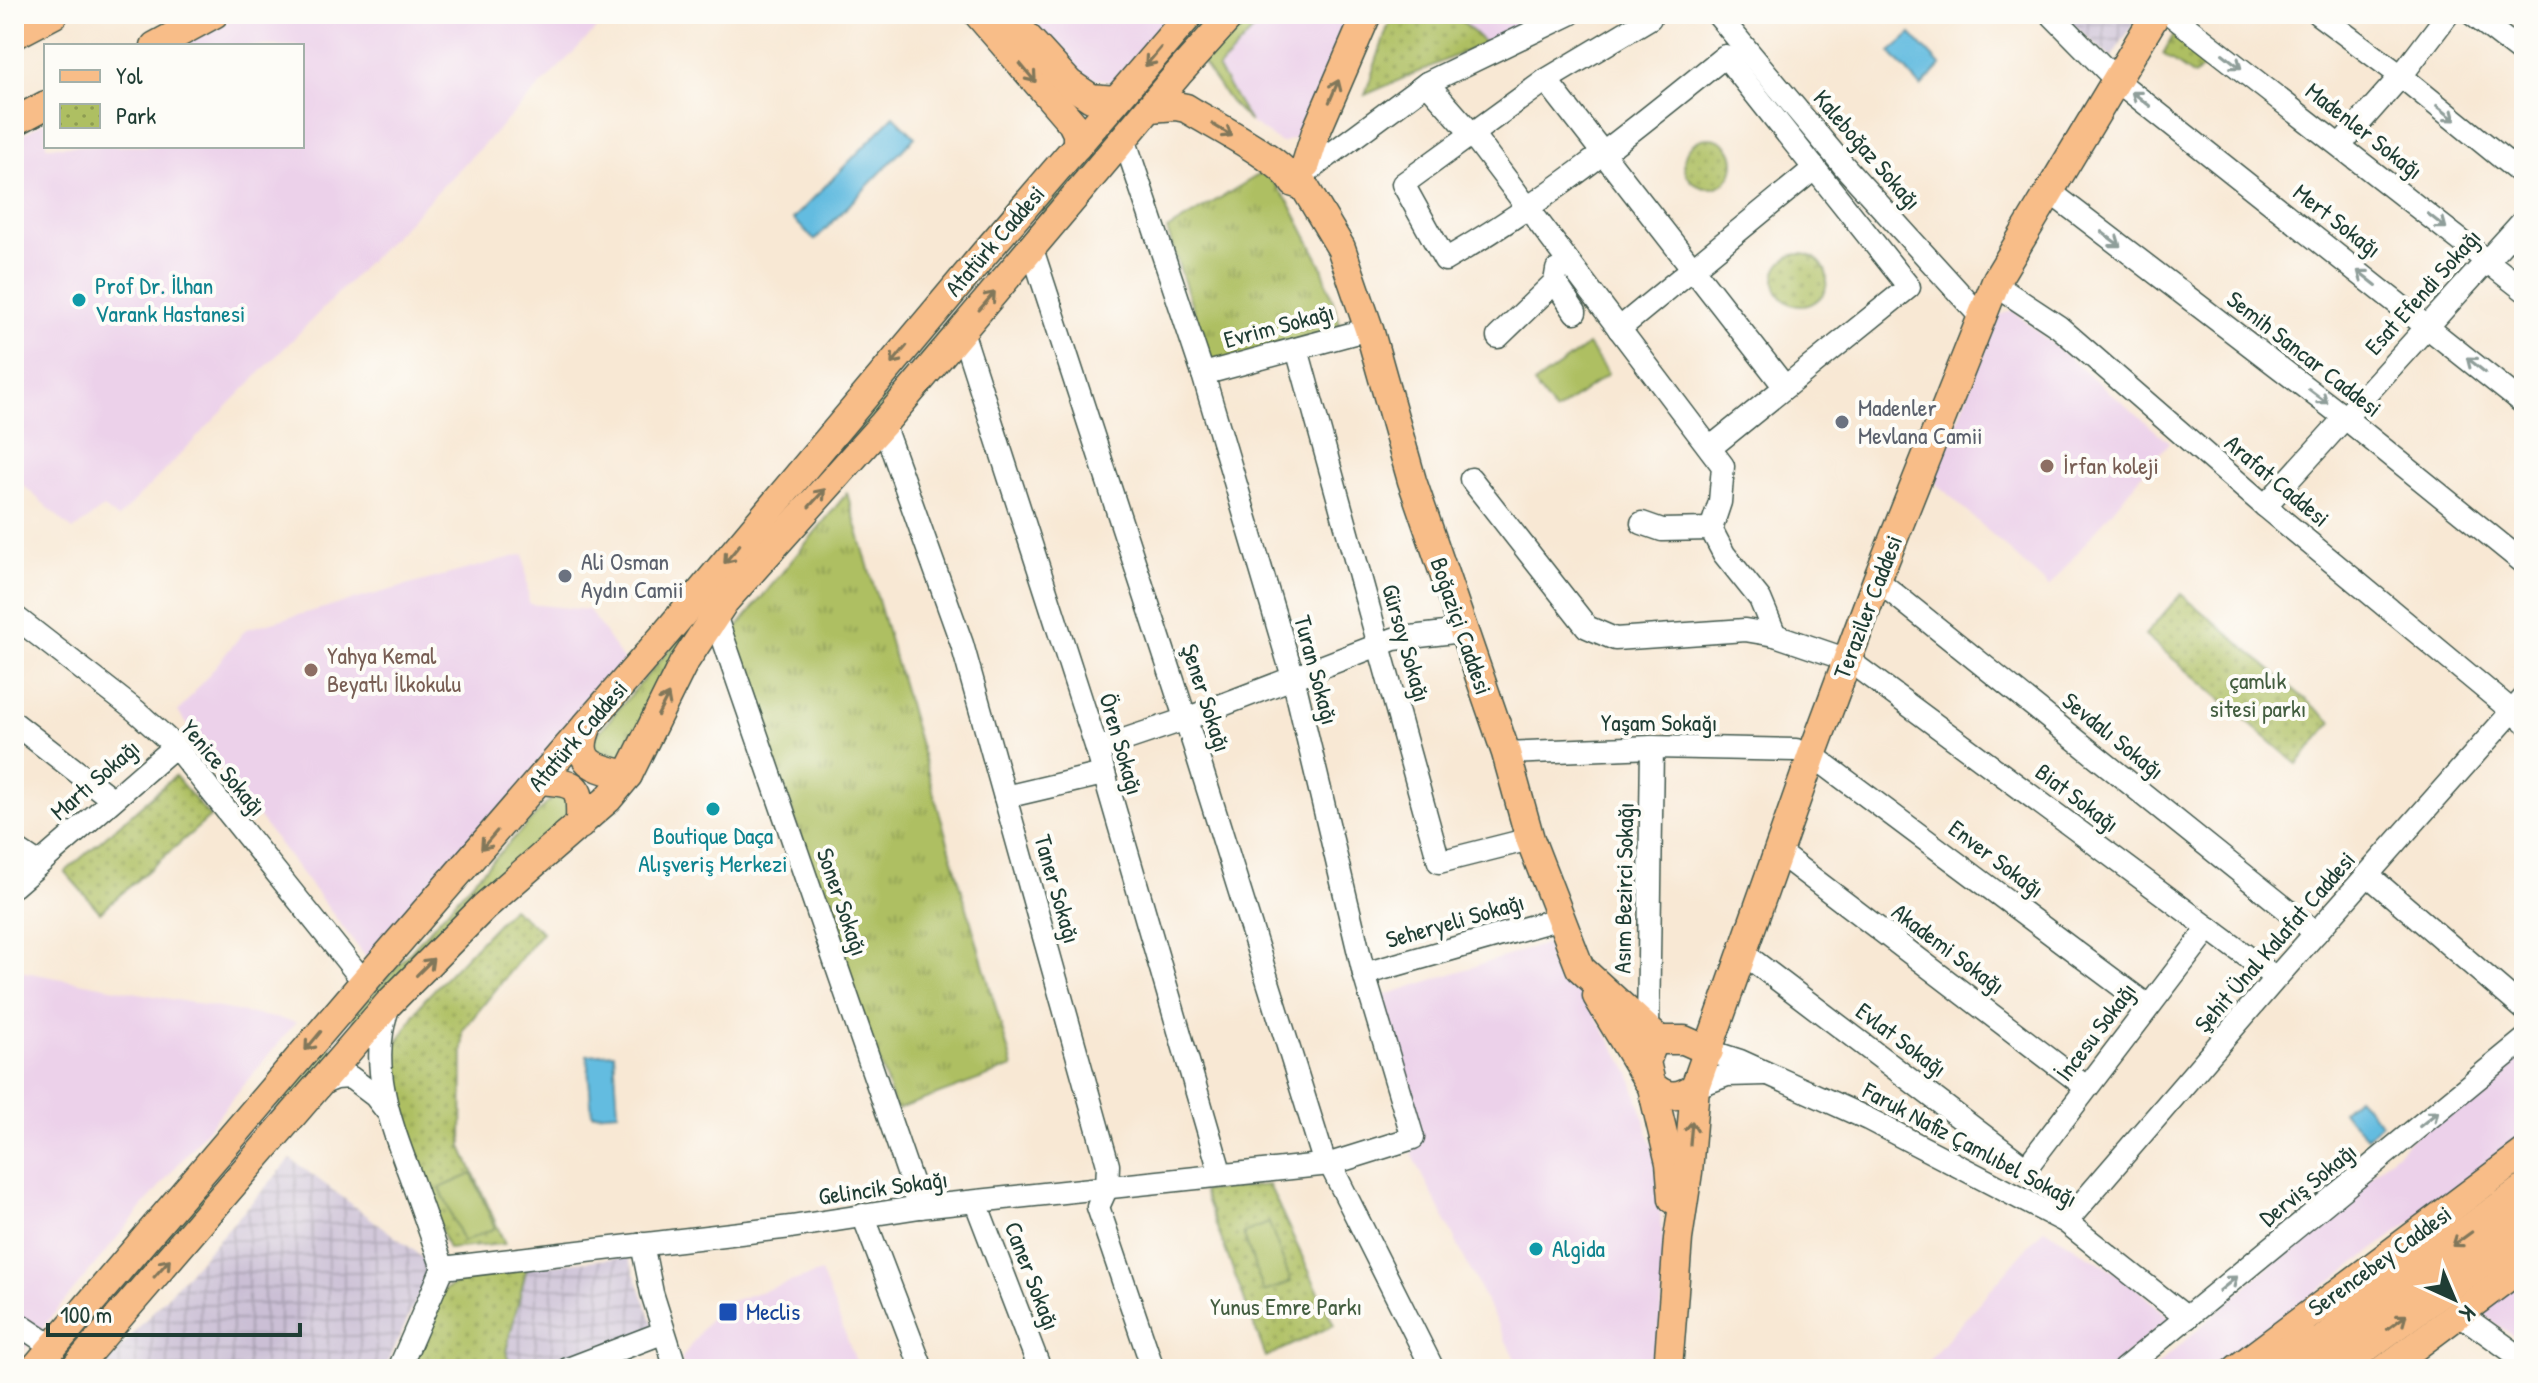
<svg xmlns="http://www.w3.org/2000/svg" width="2538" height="1383" font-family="'Patrick Hand',sans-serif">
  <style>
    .built { fill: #ecd1ea }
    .industrial { fill: url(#industrial-grid) }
    .grass { fill: url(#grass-tufts); stroke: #667e4b; stroke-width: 2 }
    .park { fill: url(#park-dots); stroke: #667e4b; stroke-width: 2 }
    .pitch { fill: #aebf62; stroke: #667e4b; stroke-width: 2 }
    .water { fill: #63bce0; stroke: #417c8a; stroke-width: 2 }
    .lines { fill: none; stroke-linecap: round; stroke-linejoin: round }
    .minor-casing { stroke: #40574c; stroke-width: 25 }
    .major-casing { stroke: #40574c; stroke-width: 31 }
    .highway-casing { stroke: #40574c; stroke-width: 35 }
    .minor { stroke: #fff; stroke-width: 22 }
    .major { stroke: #f8bd88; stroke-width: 28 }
    .highway { stroke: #f8bd88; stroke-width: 32 }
    .oneway { stroke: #81775a }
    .oneway2 { stroke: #8f9e9a }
    .culture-dot { fill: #0f9aa8; stroke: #fdfcf7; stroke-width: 3 }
    .worship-dot { fill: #6b7280; stroke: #fdfcf7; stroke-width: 3 }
    .education-dot { fill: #8d6e63; stroke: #fdfcf7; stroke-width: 3 }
    .transit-dot { fill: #1a4fb4; stroke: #fdfcf7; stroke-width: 3 }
    .labels { text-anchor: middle; stroke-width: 8; stroke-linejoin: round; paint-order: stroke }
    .street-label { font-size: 24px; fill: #1f3d34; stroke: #fdfcf7 }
    .culture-label { font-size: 24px; fill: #0d838f; stroke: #fdfcf7; text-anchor: start }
    .worship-label { font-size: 24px; fill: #5b616d; stroke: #fdfcf7; text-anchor: start }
    .education-label { font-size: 24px; fill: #785e54; stroke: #fdfcf7; text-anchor: start }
    .park-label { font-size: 24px; fill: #435e40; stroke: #fdfcf7 }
    .transit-label { font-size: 24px; fill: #164399; stroke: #fdfcf7; text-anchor: start }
  </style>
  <defs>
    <pattern id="industrial-grid" width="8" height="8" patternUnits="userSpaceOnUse" patternTransform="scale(2)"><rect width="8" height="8" fill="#cbbfd5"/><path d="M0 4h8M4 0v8" fill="none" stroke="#a49cae"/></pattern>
    <pattern id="grass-tufts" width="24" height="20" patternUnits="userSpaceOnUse" patternTransform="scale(2)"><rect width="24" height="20" fill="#aebf62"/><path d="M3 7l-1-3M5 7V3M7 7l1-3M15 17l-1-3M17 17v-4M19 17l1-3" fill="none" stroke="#8d9c52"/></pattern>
    <pattern id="park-dots" width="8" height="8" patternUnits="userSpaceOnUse" patternTransform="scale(2)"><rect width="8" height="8" fill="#aebf62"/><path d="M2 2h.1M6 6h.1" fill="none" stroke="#8d9c52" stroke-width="1.8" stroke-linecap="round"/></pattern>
  </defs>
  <rect width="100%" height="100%" fill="#fdfcf7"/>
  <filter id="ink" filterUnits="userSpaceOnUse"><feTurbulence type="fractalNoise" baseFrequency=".0125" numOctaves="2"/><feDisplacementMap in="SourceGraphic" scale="16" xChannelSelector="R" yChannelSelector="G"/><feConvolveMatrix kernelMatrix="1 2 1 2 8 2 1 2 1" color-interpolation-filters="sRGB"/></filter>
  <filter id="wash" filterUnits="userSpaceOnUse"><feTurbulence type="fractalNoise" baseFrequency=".006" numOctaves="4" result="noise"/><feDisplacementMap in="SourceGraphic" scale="32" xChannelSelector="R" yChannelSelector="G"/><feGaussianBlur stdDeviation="1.8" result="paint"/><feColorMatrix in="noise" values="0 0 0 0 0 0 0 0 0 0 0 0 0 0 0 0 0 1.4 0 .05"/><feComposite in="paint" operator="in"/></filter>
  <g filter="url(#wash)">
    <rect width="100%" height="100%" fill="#f8e8d4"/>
    <g class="built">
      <path d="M239,14H611L118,518L103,508L73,530L14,477V139L46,121V146H302V46H182Z"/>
      <path d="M1026,14H1171L1113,82L1086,76Z"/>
      <path d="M1268,14H1355L1299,136L1281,143L1250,122L1218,69Z"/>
      <path d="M1454,14H1545L1485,43Z"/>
      <path d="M2012,310L2169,442L2049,587L1934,481L1998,316Z"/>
      <path d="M524,554L529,604L589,610L624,661L371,964L178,712L246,629Z"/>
      <path d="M1550,942L1630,1073L1655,1155L1665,1265L1657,1369H1520L1412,1154L1417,1137L1379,997Z"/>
      <path d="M14,970L296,1022L14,1362Z"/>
      <path d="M2524,1055V1138L2276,1322L2218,1369H2153L2439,1115Z"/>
      <path d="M2044,1228L2128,1280L2170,1318L2109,1369H1921Z"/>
      <path d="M821,1272L859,1369H685L681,1359L719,1305Z"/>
      <path d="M2524,1280V1344L2480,1312Z"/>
    </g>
    <g class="industrial">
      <path d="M2061,14H2140L2111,58Z"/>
      <path d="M291,1159L424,1258L429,1272L385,1369H101Z"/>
      <path d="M628,1257L655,1328L552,1369H511L506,1351L527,1267Z"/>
    </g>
    <g class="grass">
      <path d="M1211,14H1221L918,371L622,757L612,761L597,755L593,739Z"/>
      <path d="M1245,14H1268L1218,69L1250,122L1230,102L1202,62Z"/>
      <path d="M1265,171L1290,204L1321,264L1340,324L1326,334L1212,366L1167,230Z"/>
      <path d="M847,493L1013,1067L896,1110L731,635Z"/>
      <path d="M564,794L571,814L452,918L358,1025L351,1018L473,881L551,799Z"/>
      <path d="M330,1046L335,1052L68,1369H53Z"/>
    </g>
    <g class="park">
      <path d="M1392,14H1454L1485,43L1365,95Z"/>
      <path d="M2174,34L2207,63L2194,76L2163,54Z"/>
      <circle cx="1709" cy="163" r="25"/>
      <circle cx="1801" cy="280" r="26"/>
      <path d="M2181,594L2332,722L2297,764L2145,635Z"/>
      <path d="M175,776L210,817L100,912L65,872Z"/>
      <path d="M512,908L542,932L463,1030L462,1147L505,1244L448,1249L397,1112L395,1046L423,1001Z"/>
      <path d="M1269,1185L1334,1325L1266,1357L1203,1191Z"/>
      <path d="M527,1267L506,1351L511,1369H405L439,1292L464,1280Z"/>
    </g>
    <g class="pitch">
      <path d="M1588,345L1608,374L1555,412L1534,384Z"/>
      <path d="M472,1174L495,1228L463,1242L440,1188Z"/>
      <path d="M1269,1223L1291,1282L1264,1292L1243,1233Z"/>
    </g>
    <g class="water">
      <path d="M1911,34L1941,66L1921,87L1890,52Z"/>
      <path d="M894,116L915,137L815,240L793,219Z"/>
      <path d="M614,1053L618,1112L592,1114L587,1055Z"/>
      <path d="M2357,1097L2382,1123L2367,1137L2342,1111Z"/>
    </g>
  </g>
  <g filter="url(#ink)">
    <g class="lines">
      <g class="minor-casing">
        <g id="minor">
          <path d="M1717,14L1844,166L1981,317"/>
          <path d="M2051,14L2116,80L2524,404"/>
          <path d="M2170,14L2524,290"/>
          <path d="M2318,14L2401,76L2524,176"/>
          <path d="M2472,14L2524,54"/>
          <path d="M1650,18L1546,80L1403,184L1445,260C1546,202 1635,129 1725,56L1909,287L1710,448"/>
          <path d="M1546,80L1785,387"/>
          <path d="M1427,83L1472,134L1723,466L1720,502L1711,529L1724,554L1760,599L1775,635"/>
          <path d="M2340,145L2401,76L2448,14"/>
          <path d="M1312,168L1427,83L1570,14"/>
          <path d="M2049,191L2344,417L2524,563"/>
          <path d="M1032,249L1194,745L1325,1164"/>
          <path d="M1557,270L1555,282L1575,312"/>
          <path d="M1994,284L2059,327L2265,506L2524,721"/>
          <path d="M1619,329L1815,168"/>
          <path d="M962,331L1097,749L1221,1175"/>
          <path d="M1498,337L1555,282"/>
          <path d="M1297,349L1439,862L1530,839"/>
          <path d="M1203,374L1369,329"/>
          <path d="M883,424L962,644L1108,1165L1107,1187L1098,1207L1153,1369"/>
          <path d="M1471,479L1587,627L1615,639L1745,630L1775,635L1848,660L2276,978"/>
          <path d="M2265,506L2524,220"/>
          <path d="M1642,523L1662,530L1711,529"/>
          <path d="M1877,580L2316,933"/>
          <path d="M715,615L920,1207"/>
          <path d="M14,616L136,711L175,746L364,982"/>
          <path d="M14,723L112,799"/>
          <path d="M1097,749L1186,719L1394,639L1462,631"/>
          <path d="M1506,753L1652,747L1796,750L1812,755L2148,1006"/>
          <path d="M1005,797L1103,774"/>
          <path d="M14,848L38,864"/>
          <path d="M1778,852L2086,1087"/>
          <path d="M2368,875L2524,1009"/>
          <path d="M14,886L175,746"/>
          <path d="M1743,953L2026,1168L2209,928"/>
          <path d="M1364,974L1561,918"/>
          <path d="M388,1008C368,1065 390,1121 410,1175C421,1206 432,1237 443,1268L399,1369"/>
          <path d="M1648,1030L1652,747"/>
          <path d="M1709,1051L1740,1061L1868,1119L2066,1222L2187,1318"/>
          <path d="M318,1085L336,1078L350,1077L375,1096L386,1110"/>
          <path d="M1695,1087L1727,1075L1765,1074"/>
          <path d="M1330,1164L1433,1369"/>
          <path d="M976,1203L1040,1369"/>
          <path d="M863,1215L922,1369"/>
          <path d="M2066,1222L2276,978L2524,698"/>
          <path d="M642,1244L652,1293L676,1369"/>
          <path d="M443,1268L791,1227L920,1207L1330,1164L1413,1138L1364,974L1293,677L1203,374L1124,138"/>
          <path d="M2460,1314L2524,1360"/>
          <path d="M14,1321L53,1347"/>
          <path d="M568,1369L662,1333"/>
          <path d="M2124,1369L2524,1040"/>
        </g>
      </g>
      <g class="major-casing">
        <g id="major">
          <path d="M978,14L1072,123L1077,133V146"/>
          <path d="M1006,14L1069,83L1091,98L1116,100"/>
          <path d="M14,35L54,14"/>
          <path d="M155,46L214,14"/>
          <path d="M1150,108L1176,106L1186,108C1211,124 1282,159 1294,183L1304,186"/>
          <path d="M14,122L46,105"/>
          <path d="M1306,164L1316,132L1367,14"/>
          <path d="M1304,186L1341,248L1369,329L1412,481L1506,753L1530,839L1580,968L1659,1040"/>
          <path d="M588,725C572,764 594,768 628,775"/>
          <path d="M540,780C580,783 581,787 580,825"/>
          <path d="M1597,996L1648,1081C1663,1098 1676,1100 1695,1087"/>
          <path d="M1673,1199L1670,1163L1646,1062L1652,1046L1659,1040H1684L1709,1051"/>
          <path d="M34,1369L364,982L668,631L984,254L1190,14"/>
          <path d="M74,1369L389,1003L484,907L608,799L628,775L683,664L724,602L883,424L1178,74L1232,14"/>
          <path d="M1668,1369L1678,1239L1688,1172L1695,1087L1812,755L1877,580L1997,279L2156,14"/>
          <path d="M2237,1369L2524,1153"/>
          <path d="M2385,1369L2524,1265"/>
        </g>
      </g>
      <g class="highway-casing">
        <g id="highway">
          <path d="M2259,1369L2305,1342"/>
          <path d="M2289,1369L2377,1299L2524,1191"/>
          <path d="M2334,1369L2524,1229"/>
        </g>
      </g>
      <use href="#minor" class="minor"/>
      <use href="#major" class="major"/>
      <use href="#highway" class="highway"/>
    </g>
    <defs><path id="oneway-shaft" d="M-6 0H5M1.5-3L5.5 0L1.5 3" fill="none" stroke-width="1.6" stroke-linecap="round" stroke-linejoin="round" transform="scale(2)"/></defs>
    <g class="oneway">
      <use href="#oneway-shaft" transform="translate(1153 57) rotate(130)"/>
      <use href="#oneway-shaft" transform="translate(1028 73) rotate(50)"/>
      <use href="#oneway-shaft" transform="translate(1334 91) rotate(-67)"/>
      <use href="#oneway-shaft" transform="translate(1222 130) rotate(31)"/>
      <use href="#oneway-shaft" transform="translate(987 301) rotate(-49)"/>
      <use href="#oneway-shaft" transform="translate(899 355) rotate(130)"/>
      <use href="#oneway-shaft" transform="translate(817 498) rotate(-48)"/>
      <use href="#oneway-shaft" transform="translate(732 554) rotate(130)"/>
      <use href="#oneway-shaft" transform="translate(663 705) rotate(-63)"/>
      <use href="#oneway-shaft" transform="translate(489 840) rotate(131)"/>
      <use href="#oneway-shaft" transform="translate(425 967) rotate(-45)"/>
      <use href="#oneway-shaft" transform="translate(313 1041) rotate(130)"/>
      <use href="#oneway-shaft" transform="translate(1691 1133) rotate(-85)"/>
      <use href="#oneway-shaft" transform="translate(2462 1239) rotate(144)"/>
      <use href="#oneway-shaft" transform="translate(162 1268) rotate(-49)"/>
      <use href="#oneway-shaft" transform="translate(2397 1322) rotate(-37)"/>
    </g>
    <g class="oneway2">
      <use href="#oneway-shaft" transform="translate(2232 61) rotate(38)"/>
      <use href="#oneway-shaft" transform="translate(2141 99) rotate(-142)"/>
      <use href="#oneway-shaft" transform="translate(2446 113) rotate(39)"/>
      <use href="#oneway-shaft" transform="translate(2437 221) rotate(38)"/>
      <use href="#oneway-shaft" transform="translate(2111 239) rotate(37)"/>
      <use href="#oneway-shaft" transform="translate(2367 278) rotate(-142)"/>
      <use href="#oneway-shaft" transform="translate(2476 365) rotate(-141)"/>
      <use href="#oneway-shaft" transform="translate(2318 396) rotate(37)"/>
      <use href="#oneway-shaft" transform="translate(2429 1119) rotate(-39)"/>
      <use href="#oneway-shaft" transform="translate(2228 1284) rotate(-39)"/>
    </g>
  </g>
  <g class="culture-dot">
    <circle cx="79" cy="300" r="8"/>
    <circle cx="713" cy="809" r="8"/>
    <circle cx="1536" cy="1249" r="8"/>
  </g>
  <g class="worship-dot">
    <circle cx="1842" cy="422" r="8"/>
    <circle cx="565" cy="576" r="8"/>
  </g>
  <g class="education-dot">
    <circle cx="2047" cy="466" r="8"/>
    <circle cx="311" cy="670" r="8"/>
  </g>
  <rect class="transit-dot" x="718" y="1302" width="20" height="20" rx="4"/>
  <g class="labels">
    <g class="street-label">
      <text transform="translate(2364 131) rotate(38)" y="8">Madenler Sokağı</text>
      <text transform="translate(1867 150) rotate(49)" y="8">Kaleboğaz Sokağı</text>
      <text transform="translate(2337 221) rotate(38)" y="8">Mert Sokağı</text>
      <text transform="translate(995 241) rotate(-49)" y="8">Atatürk Caddesi</text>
      <text transform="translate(2423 292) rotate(-48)" y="8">Esat Efendi Sokağı</text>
      <text transform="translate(1279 326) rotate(-15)" y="8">Evrim Sokağı</text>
      <text transform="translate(2304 354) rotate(38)" y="8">Semih Sancar Caddesi</text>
      <text transform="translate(2277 481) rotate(40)" y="8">Arafat Caddesi</text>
      <text transform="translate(1868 607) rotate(-69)" y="8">Teraziler Caddesi</text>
      <text transform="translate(1461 626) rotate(71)" y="8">Boğaziçi Caddesi</text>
      <text transform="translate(1406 643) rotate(74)" y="8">Gürsoy Sokağı</text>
      <text transform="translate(1316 670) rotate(75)" y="8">Turan Sokağı</text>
      <text transform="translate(1206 698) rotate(72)" y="8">Şener Sokağı</text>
      <text x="1659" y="731">Yaşam Sokağı</text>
      <text transform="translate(578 736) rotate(-49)" y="8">Atatürk Caddesi</text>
      <text transform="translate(2113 736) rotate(39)" y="8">Sevdalı Sokağı</text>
      <text transform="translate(1121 744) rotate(74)" y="8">Ören Sokağı</text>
      <text transform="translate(223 768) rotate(50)" y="8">Yenice Sokağı</text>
      <text transform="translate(95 780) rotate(-41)" y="8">Martı Sokağı</text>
      <text transform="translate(2077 798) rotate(37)" y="8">Biat Sokağı</text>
      <text transform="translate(1996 859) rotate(37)" y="8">Enver Sokağı</text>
      <text transform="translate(1624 888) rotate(-89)" y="8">Asım Bezirci Sokağı</text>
      <text transform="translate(1057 889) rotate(74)" y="8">Taner Sokağı</text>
      <text transform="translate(842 902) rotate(71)" y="8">Soner Sokağı</text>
      <text transform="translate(1455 921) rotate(-16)" y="8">Seheryeli Sokağı</text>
      <text transform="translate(2275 942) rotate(-49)" y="8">Şehit Ünal Kalafat Caddesi</text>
      <text transform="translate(1948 949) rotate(37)" y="8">Akademi Sokağı</text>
      <text transform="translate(2096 1032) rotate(-53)" y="8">İncesu Sokağı</text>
      <text transform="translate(1901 1040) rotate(37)" y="8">Evlat Sokağı</text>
      <text transform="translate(1970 1145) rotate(28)" y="8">Faruk Nafiz Çamlıbel Sokağı</text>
      <text transform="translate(2308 1185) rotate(-39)" y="8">Derviş Sokağı</text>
      <text transform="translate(883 1188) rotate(-8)" y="8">Gelincik Sokağı</text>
      <text transform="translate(2380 1261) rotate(-36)" y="8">Serencebey Caddesi</text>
      <text transform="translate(1032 1276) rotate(69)" y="8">Caner Sokağı</text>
    </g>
    <g class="culture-label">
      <text x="95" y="294">Prof Dr. İlhan<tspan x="95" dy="28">Varank Hastanesi</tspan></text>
      <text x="713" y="844" text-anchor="middle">Boutique Daça<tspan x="713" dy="28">Alışveriş Merkezi</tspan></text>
      <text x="1552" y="1257">Algida</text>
    </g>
    <g class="worship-label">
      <text x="1858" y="416">Madenler<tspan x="1858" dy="28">Mevlana Camii</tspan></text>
      <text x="581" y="570">Ali Osman<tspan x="581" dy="28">Aydın Camii</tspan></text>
    </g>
    <g class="education-label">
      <text x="2063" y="474">İrfan koleji</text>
      <text x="327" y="664">Yahya Kemal<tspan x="327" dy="28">Beyatlı İlkokulu</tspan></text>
    </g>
    <g class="park-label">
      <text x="2258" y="689">çamlık<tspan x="2258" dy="28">sitesi parkı</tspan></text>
      <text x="1286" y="1315">Yunus Emre Parkı</text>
    </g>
    <g class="transit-label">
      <text x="746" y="1320">Meclis</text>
    </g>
  </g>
  <rect width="2538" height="1383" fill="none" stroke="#fdfcf7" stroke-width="48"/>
  <rect x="44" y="44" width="260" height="104" fill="#fdfcf7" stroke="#a4b0a9" stroke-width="2"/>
  <rect x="60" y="70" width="40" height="12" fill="#f8bd88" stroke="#a4b0a9" stroke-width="2"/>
  <text x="116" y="84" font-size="24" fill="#1f3d34">Yol</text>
  <rect x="60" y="104" width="40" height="24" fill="url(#park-dots)" stroke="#a4b0a9" stroke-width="2"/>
  <text x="116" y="124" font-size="24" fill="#1f3d34">Park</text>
  <g transform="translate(2454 1299) rotate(136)" stroke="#fdfcf7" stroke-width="6" paint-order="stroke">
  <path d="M0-6L14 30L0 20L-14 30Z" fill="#1f3d34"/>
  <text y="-12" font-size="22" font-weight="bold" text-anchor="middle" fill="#1f3d34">K</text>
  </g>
  <path d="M48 1323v12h252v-12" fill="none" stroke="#1f3d34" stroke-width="4"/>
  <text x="60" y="1323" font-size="24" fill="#1f3d34" stroke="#fdfcf7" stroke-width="6" paint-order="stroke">100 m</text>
</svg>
